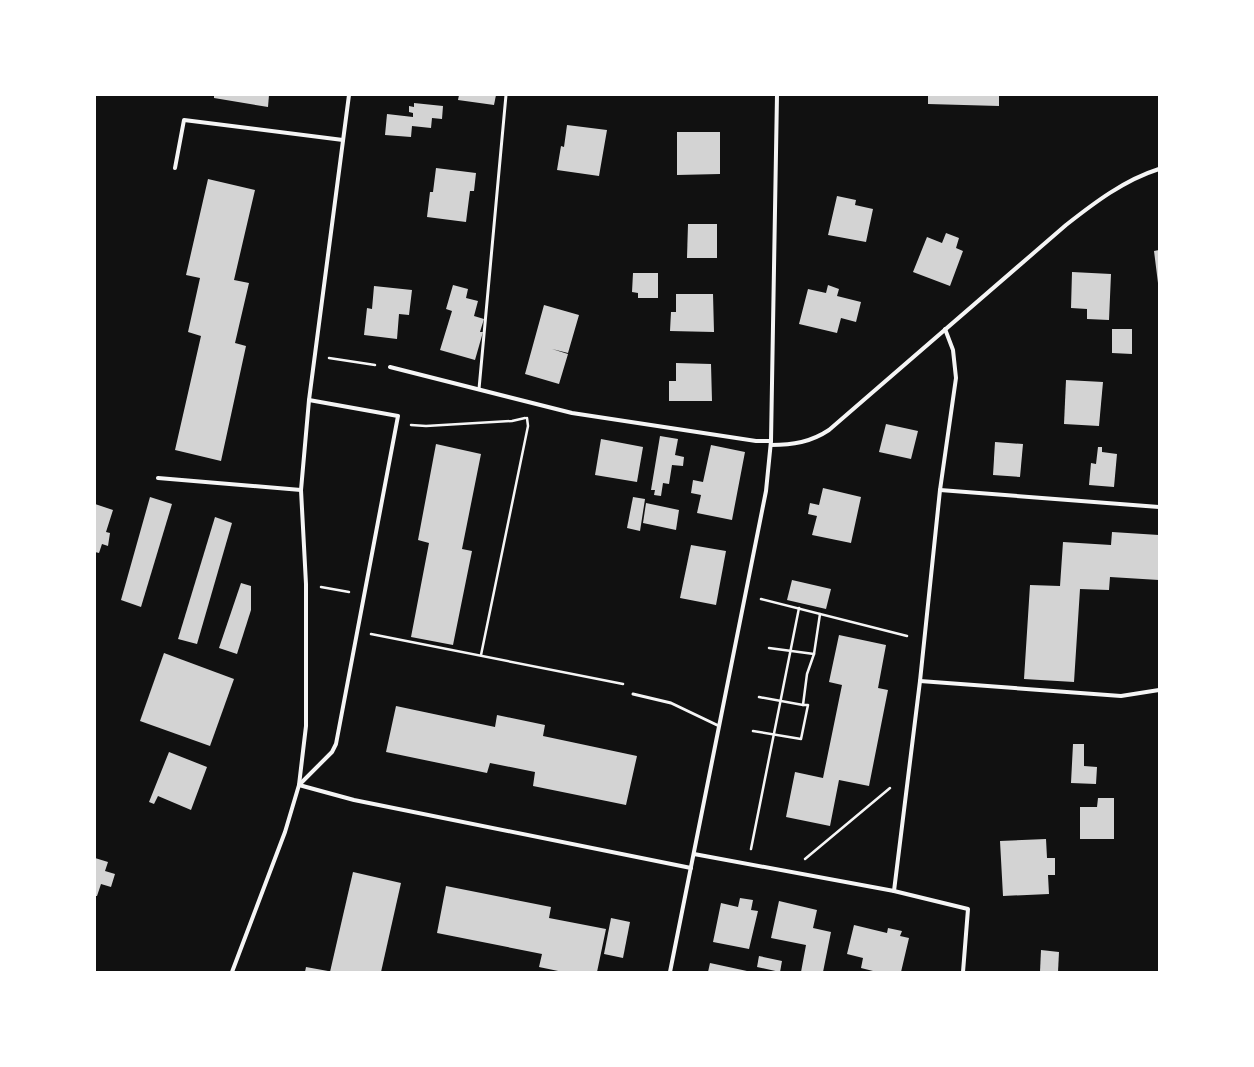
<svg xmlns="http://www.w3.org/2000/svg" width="1254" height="1067" font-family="Poppins,sans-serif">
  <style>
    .building { fill: #d3d3d3 }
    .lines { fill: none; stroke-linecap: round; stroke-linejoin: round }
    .path { stroke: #f5f5f5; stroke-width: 2.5 }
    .service { stroke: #f5f5f5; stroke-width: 3 }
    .minor { stroke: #f5f5f5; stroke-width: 4 }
  </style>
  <rect width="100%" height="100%" fill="#111"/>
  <g class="building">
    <path d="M214,95H269L268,107L214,98Z"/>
    <path d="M459,95H496L494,105L458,100Z"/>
    <path d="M928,95H999V106L928,104Z"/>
    <path d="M414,103L443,106L442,119L432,118L431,128L412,126L411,137L385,135L387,114L413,117V113L409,112V106L414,107Z"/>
    <path d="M567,125L607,130L599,176L557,170L561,146L564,147Z"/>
    <path d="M677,132H720V174L677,175Z"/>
    <path d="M436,168L476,173L474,191H470L466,222L427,217L430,192H433Z"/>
    <path d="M208,179L255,190L234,280L249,283L235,343L246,346L221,461L175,450L201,336L188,332L200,278L186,275Z"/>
    <path d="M837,196L856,200L855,205L873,209L866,242L828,235Z"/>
    <path d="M688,224H717V258H687Z"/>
    <path d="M946,233L959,238L956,248L963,251L950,286L913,272L927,237L942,243Z"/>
    <path d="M1159,250V283H1158L1154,251Z"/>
    <path d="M1072,272L1111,274L1109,320L1087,319V309L1071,308Z"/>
    <path d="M633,273H658V298H638V293L632,292Z"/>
    <path d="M453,285L468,289L466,298L478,301L474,316L484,319L480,332H483L475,360L440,350L452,311L446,309Z"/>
    <path d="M828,285L839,289L837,296L861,302L856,322L841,318L837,333L799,324L808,289L826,293Z"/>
    <path d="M374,286L412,290L409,315L399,314L397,339L364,335L367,308L372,309Z"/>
    <path d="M676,294H713L714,332L670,331L671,312H676Z"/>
    <path d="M544,305L579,315L568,353L552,349L568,354L559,384L525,374Z"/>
    <path d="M1112,329H1132V354L1112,353Z"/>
    <path d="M676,363L711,364L712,401H669V381H676Z"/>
    <path d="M1066,380L1103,382L1099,426L1064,424Z"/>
    <path d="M886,424L918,431L911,459L879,452Z"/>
    <path d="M660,436L678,439L675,455L684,457L683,466L672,465L669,484L663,483L661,496L654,495L655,490H651Z"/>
    <path d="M601,439L643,447L637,482L595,475Z"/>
    <path d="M995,442L1023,444L1020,477L993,475Z"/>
    <path d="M436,444L481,454L462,549L472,551L453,645L411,637L429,543L418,540Z"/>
    <path d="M711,445L745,452L732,520L697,513L701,495L691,493L693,480L703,482Z"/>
    <path d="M1098,447H1102V452L1117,454L1114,487L1089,485L1091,463L1096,464Z"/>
    <path d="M823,488L861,497L851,543L812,535L817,516L808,514L810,503L819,505Z"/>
    <path d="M150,497L172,504L141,607L121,600Z"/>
    <path d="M633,497L645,499L640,531L627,528Z"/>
    <path d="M646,503L679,510L676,530L643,523Z"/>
    <path d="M95,504L113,510L106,532L110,533L108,546L102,544L99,553L95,552Z"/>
    <path d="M215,517L232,523L197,644L178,639Z"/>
    <path d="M1112,532L1159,535V580L1110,577L1109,590L1080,589L1074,682L1024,679L1030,585L1060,586L1063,542L1111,545Z"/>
    <path d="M691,545L726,551L716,605L680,598Z"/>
    <path d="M792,580L831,589L826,609L787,600Z"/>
    <path d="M241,583L251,586V610L237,654L219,648Z"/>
    <path d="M839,635L886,645L878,688L888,690L869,786L839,780L830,826L786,817L795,772L823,778L842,685L829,682Z"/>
    <path d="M164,653L234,679L210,746L140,721Z"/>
    <path d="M396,706L495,727L497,715L545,725L543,736L637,756L626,805L533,786L535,772L490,763L487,773L386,752Z"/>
    <path d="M1073,744H1084V766L1097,767L1096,784L1071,783Z"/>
    <path d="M169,752L207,767L191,810L158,796L154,804L149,802Z"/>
    <path d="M1098,798H1114V839H1080V807H1097Z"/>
    <path d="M1046,839L1047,858H1055V875H1048L1049,894L1003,896L1000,841Z"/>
    <path d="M95,858L108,862L105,871L115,874L111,887L101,884L97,896H95Z"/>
    <path d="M353,872L401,883L381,972H330Z"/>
    <path d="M446,886L551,907L549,918L606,929L597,972H563L539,967L542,954L437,933Z"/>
    <path d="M740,898L753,900L751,910L758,911L749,949L713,942L721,903L738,907Z"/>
    <path d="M779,901L817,910L813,928L831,932L823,972H801L806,945L771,938Z"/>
    <path d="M611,918L630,922L623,958L604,954Z"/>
    <path d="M854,925L887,933L888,928L902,931L900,936L909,938L901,972H877L861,968L863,958L847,954Z"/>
    <path d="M1041,950L1059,952L1058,972H1040Z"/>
    <path d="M759,956L782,961L780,972L757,967Z"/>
    <path d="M710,963L747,971V972H708Z"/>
    <path d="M306,967L328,971V972H305Z"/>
  </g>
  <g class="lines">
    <g class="path">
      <path d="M329,358L375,365"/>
      <path d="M411,425L426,426L512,421L525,418"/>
      <path d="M321,587L349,592"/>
      <path d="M761,599L907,636"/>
      <path d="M371,634L623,684"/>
      <path d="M769,648L814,654L820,614"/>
      <path d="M481,655L528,426L527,418"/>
      <path d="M759,697L803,705"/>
      <path d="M753,731L801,739L808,705H803L807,674L814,654"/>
      <path d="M751,849L799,608"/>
      <path d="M805,859L890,788"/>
    </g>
    <g class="service">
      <path d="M479,389L506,95"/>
      <path d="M633,694L671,703L719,726"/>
    </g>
    <g class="minor">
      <path d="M349,95L309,400L301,490L306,584V726L299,785L354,800L691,868"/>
      <path d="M175,168L184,120L343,140"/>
      <path d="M390,367L572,413L756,441H771"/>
      <path d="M771,445C793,445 811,442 829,430L1066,225C1094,203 1124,180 1159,169"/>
      <path d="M158,478L301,490"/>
      <path d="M940,490L1159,507"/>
      <path d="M920,681L1121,696L1159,690"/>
      <path d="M694,854L894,891L968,909L963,972"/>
      <path d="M894,891L920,681L940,490L956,378L953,350L945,329"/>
      <path d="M232,972L285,832L299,785L332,752L336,744L398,416L309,400"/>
      <path d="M670,972L766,491L771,441L777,95"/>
    </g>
  </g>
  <rect width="1254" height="1067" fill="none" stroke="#ffffff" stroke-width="192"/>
</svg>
